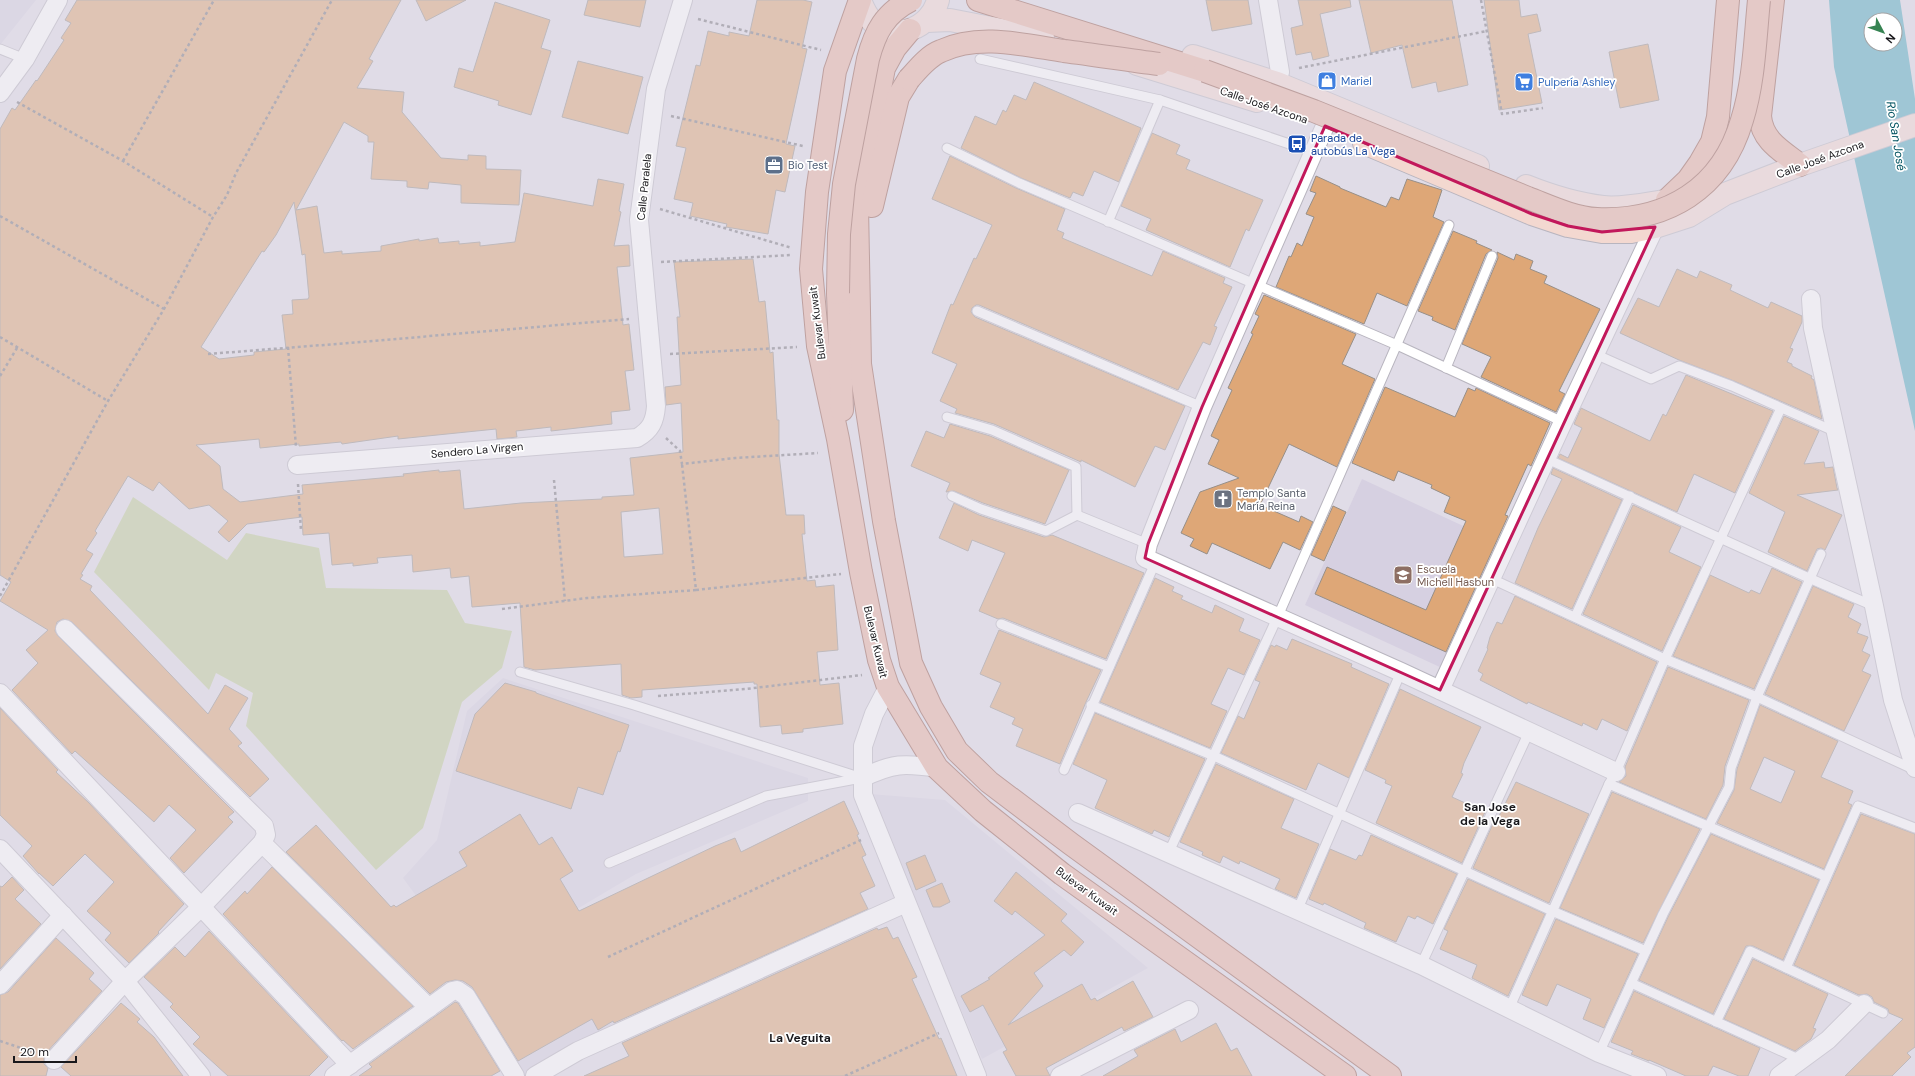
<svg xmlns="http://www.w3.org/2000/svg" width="1915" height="1076" font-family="'DM Sans',sans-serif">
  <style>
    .built { fill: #d6d0e1 }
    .green { fill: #bfcd98 }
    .water { fill: #50aabe; fill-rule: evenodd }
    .building { fill: #dea777; stroke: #978f88; fill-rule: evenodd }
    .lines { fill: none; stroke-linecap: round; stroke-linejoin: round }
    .lane-casing { stroke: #b8b5bf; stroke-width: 11 }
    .street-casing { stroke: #b8b5bf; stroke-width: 20 }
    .secondary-casing { stroke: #b8b5bf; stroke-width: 24 }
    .primary-casing { stroke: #955a4a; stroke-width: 24 }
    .path { stroke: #78767d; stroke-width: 2.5; stroke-dasharray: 3 3; stroke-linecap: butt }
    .lane { stroke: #fff; stroke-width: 9 }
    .street { stroke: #fff; stroke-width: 18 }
    .secondary { stroke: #f3d8d0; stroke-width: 22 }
    .primary { stroke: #e8b1a1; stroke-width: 22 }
    .primary-bridge-casing { stroke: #955a4a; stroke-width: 24; stroke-linecap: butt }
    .primary-bridge { stroke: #e8b1a1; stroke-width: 22 }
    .marked { fill: none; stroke: #c2185b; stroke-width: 3; stroke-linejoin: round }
    .labels { text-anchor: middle; stroke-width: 3.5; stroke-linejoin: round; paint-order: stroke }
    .shop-label { font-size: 11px; fill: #366cbe; stroke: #fff; text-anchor: start }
    .street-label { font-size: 11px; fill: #19181c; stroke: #fff }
    .transit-label { font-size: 11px; fill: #164399; stroke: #fff; text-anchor: start }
    .service-label { font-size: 11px; fill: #4e5e75; stroke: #fff; text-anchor: start }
    .worship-label { font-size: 11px; fill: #5b616d; stroke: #fff; text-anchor: start }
    .education-label { font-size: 11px; fill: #785e54; stroke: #fff; text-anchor: start }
    .water-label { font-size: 12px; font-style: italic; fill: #005260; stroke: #fff }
    .neighbourhood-label { font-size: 12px; font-weight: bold; fill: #19181c; stroke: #fff }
  </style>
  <rect width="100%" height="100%" fill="#e0dce7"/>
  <g class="built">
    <path d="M0,0H36L0,45Z"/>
    <path d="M1362,479L1502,544L1442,668L1305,605Z"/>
    <path d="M503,678L808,778V801L636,874L577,909L581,930L623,1019L525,1076H520L425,908L403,878L437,840L467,711Z"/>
    <path d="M870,794L945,800L1148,968L982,1059Z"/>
  </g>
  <path class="green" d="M133,497L227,560L246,533L319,548L326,588L447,590L465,623L512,631L502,668L462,702L423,828L376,870L246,726L253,693L216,673L209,690L94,572Z"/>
  <path class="water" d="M1829,0H1900L1915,99V431L1834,67ZM1871,20H1895V44H1871Z"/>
  <g class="building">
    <path d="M77,0H401L369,59L373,61L357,88L404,92L402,112L441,158L468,160V155L486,156V169L521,170L519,205L461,203V185L429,182L428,189L407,187V181L371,179L374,142H368V136L344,122L296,210L317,206L324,253L342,251V254L381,251V246L419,239V241L438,238L439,243L459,241V244L480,242V246L515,242L524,193L593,206L598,179L624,184L619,211L621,212L614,246L629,245L630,266L617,267L623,325L629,324L634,370L625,371L630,410L611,412L612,424L551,431V427L516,431L517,437L509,438L497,439L496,429L398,439V436L342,444L341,442L299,446V444L260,448L259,439L196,445L220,466L223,489L240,502L303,494L302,485L404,476L403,474L439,470V472L460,470L464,509L521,503L602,499V497L634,495L630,458L683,452L681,403L666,405L665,387L681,385L677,317H680L674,262L753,259L759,302L765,301L770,353L773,352L777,420H779V454L786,515H804L805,534H802L807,581L815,580L816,587L834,585L838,650L817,652L820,685L839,683L843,724L803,729V732L782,734L781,725L760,727L757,684H754V682L642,690V697L631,698L622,695L621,664L535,670L524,667L520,603L472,607L469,576L451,578L450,568L413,572L412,555L377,558L378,563L353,566V563L332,565L329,533L303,535L302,517L247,524L229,542L218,532L228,521L209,505L189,509L159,482L153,491L128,476L95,531L97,533L86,550L93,554L81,574L83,575L80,579L92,586L90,590L208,714L225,685L248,698L229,729L242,743L238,746L269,779L250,797L72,622L63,619L57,622L55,631L58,636L234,812L228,817L233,822L184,873L170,858L196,830L169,805L154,822L75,751L72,754L12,690L38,663L26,650L48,630L0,601L11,582L0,575V129L12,108L15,110L36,80L37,81L64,40L61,38L71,23L65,20ZM294,202L302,255L305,254L309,297L308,299L292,300L293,314L282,315L286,349L254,352V355L219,359L201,347L262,251L264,252L276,235ZM659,508L663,554L624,557L621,512Z"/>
    <path d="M416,0H466L426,21Z"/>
    <path d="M588,0H646L640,27L584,15Z"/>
    <path d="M757,0H803L812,2L802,48L807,49L786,144L795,146L785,192L776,190L768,234L726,227L727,224L690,216L693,203L674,199L686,148L676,146L696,65L700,66L708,31L729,36V32L749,36Z"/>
    <path d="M1206,0H1248L1252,24L1212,31Z"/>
    <path d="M1298,0H1350L1351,7L1320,14L1329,56L1313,60L1311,52L1296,55L1291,28L1303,25Z"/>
    <path d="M1359,0H1452L1468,85L1438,92L1436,82L1412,88L1402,45L1371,53Z"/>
    <path d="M1484,0H1519L1521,17L1537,14L1541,31L1528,34L1542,103L1499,110Z"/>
    <path d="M495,2L550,20L541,48L551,51L531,115L498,105L499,101L454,87L459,68L473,72Z"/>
    <path d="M1648,44L1659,100L1620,108L1609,52Z"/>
    <path d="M578,61L643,77L628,134L562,117Z"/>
    <path d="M1034,82L1141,128L1119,182L1094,171L1083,196L1073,192L1070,198L1021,178L961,148L975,116L996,125L1003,110L1006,112L1014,95L1026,100Z"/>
    <path d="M1152,133L1180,145L1176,154L1190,160L1186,169L1263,200L1249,231L1246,229L1230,267L1146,230L1151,219L1121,206Z"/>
    <path d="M950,156L1016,188L1065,209L1057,230L1064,233L1062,238L1152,276L1163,251L1225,278L1223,283L1232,287L1214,326L1217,327L1210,345L1203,342L1178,390L979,305H976L972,308L971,312L975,317L1185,406L1165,450L1155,446L1135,487L1081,460V462L994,424L955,413L957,409L940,401L957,364L932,353L951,304L953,305L974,258L976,259L992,225L932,199Z"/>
    <path d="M1316,176L1340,187V188L1386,207L1391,197L1399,200L1407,179L1442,190L1433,217L1444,222L1407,306L1377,293L1364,324L1276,287L1289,256L1291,257L1297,243L1302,246L1314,217L1306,214L1316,193L1310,191Z"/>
    <path d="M1453,231L1477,241L1476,243L1492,250L1486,254L1455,330L1432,320L1433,317L1418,311Z"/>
    <path d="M1497,252L1514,260L1516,254L1533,261L1530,269L1547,276L1544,283L1600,309L1559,391L1565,394L1556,412L1481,377L1491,357L1462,344L1498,258Z"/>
    <path d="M1677,269L1697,278L1700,271L1732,285L1730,290L1768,308L1771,302L1802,316V322L1790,348L1793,349L1787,362L1792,364V366L1812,376L1811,378L1814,380L1822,419L1734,381L1679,360L1620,333L1638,298L1659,307Z"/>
    <path d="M1264,295L1356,334L1342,364L1375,379L1337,467L1289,444L1260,505L1299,522L1301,516L1313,522L1300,550L1283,542L1270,569L1212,543L1207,554L1190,546L1194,539L1181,533L1200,492L1239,478L1208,464L1219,440L1211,436L1232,390L1228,388L1253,334L1251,333L1259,316L1255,314Z"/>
    <path d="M1686,375L1773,411L1735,493L1694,474L1677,512L1558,458L1560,454L1568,458L1582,428L1574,424L1581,408L1650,441L1663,414L1666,416Z"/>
    <path d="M1385,387L1455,417L1468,388L1475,391L1476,388L1550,423L1531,466L1528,464L1505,515L1508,516L1446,652L1315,594L1327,567L1426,610L1466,521L1444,512L1450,497L1431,488L1432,485L1398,471L1394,481L1352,463Z"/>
    <path d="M1784,416L1819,431L1804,464L1824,462L1825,468L1833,467L1837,488L1838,490L1797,495L1842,515L1825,550L1821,548L1817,549L1807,571L1768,552L1785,512L1749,493Z"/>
    <path d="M950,424L990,436L1069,470L1045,524L983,503L954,491L946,492L950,483L911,466L926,431L944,438Z"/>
    <path d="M1553,468L1622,500L1572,609L1515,583L1538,528L1562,479L1551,474Z"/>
    <path d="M954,503L979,515L1044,537L1052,535L1144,573L1106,659L1003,618L998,619L979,611L1005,553L972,540L968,551L939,538Z"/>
    <path d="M1633,505L1681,527L1669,552L1701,567L1662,651L1583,614Z"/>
    <path d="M1333,506L1346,512L1324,561L1311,555Z"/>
    <path d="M1772,568L1802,582L1754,689L1673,656L1710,575L1749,593L1751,590L1760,594Z"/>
    <path d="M1155,578L1174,587L1172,591L1183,596L1181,599L1212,613L1215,605L1244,619L1239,631L1260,640L1244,675L1228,668L1211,704L1227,711L1210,748L1100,702Z"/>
    <path d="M1813,586L1854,604L1848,617L1861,624L1857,633L1868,637L1862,651L1870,655L1862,671L1871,675L1844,731L1765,694Z"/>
    <path d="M1515,596L1657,662L1627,731L1602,719L1597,730L1583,723L1582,726L1528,702L1527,704L1480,680L1483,674L1478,671L1488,649L1487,648L1490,637L1497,622L1502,624Z"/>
    <path d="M999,630L1101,670L1086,702L1060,764L1016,746L1023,729L1012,724L1015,718L990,707L1001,683L980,674Z"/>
    <path d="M1292,639L1352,664L1351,667L1389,684L1349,778L1318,763L1306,790L1221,753L1238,716L1244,719L1260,682L1255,680L1271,645L1275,647L1276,645L1287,650Z"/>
    <path d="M1668,667L1749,700L1725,766L1723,785L1706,819L1619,782L1626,776L1625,767Z"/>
    <path d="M505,683L536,692V693L629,725L620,752L618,751L603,795L578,787L571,809L456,771L475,714Z"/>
    <path d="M1400,689L1481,727L1464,763L1461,773L1463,774L1452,797L1485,812L1462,863L1376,823L1392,786L1385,783L1386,780L1365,770Z"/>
    <path d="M1760,705L1838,741L1821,777L1853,791L1848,803L1852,805L1824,869L1717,823L1734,790L1737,769ZM1764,757L1795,771L1781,803L1750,789Z"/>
    <path d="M0,708L58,770L56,772L89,803L184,904L158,932L159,933L129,963L105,940L111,933L87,911L114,882L85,854L53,886L39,873V874L23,856L32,846L0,815Z"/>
    <path d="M1095,713L1205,759L1169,837L1154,830L1152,834L1095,808L1107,780L1073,764Z"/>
    <path d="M1216,764L1294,799L1281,828L1319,844L1296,898L1275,889L1280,879L1240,861L1239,864L1223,856L1220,863L1202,855L1203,852L1180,842Z"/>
    <path d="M1516,782L1589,814L1549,903L1473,868L1496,817L1498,818Z"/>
    <path d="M1612,792L1700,829L1643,943L1560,908Z"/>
    <path d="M844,801L859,834L857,835L866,855L862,857L875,886L860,893L868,909L614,1023L613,1021L598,1030L592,1019L518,1061L472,987L463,981L455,980L446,982L430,994L286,852L316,825L391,907L394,905L396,907L467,866L459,852L520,814L539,845L552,837L573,871L560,879L579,911L715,846L735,838L741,852Z"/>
    <path d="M1861,814L1915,834V1047L1907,1053L1911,1057L1892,1076H1845L1903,1019L1889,1013L1888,1009L1874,1002L1872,997L1867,994L1859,995L1794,965Z"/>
    <path d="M1711,834L1819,880L1783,960L1753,946H1746L1713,1014L1639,980L1668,917Z"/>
    <path d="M1371,835L1457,874L1433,924L1417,916L1415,919L1408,916L1396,942L1364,928L1366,923L1324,903L1323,905L1309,899L1330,849L1356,860L1359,855L1362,856Z"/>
    <path d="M925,855L936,881L916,890L906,863Z"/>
    <path d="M272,867L413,1006L353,1049L343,1040L342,1041L223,914L245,891L247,894Z"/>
    <path d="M1016,872L1067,914L1061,921L1084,942L1071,956L1064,950L1034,973L1043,986L1008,1025L1082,984L1091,1000L1095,998L1097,1001L1133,981L1153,1017L1124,1031L1122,1027L1046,1068L1050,1076H1016L1003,1052L1007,1050L983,1005L970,1012L961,996L990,979L988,978L1045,935L1015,911L1012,915L994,901Z"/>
    <path d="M12,877L24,890L15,899L41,924L0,969V886L2,887Z"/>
    <path d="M1468,879L1545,914L1508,996L1472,978L1477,965L1440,949L1448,931L1444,929Z"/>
    <path d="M942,883L950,902L940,907H933L926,890Z"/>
    <path d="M1556,919L1638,954L1604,1028L1583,1019L1591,999L1557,984L1547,1006L1522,995Z"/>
    <path d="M887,927L893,939L898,937L917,977L912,979L939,1039L941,1038L957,1076H584L629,1056L622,1043L877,928L878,930Z"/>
    <path d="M209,931L328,1057L309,1076H228L193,1044L200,1037L170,1007L173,1004L144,977L175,947L185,957Z"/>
    <path d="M56,938L94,973L89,979L102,991L46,1053L44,1058V1064L48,1068L46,1076H0V995L8,992Z"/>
    <path d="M1753,959L1828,994L1813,1028L1816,1029L1811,1039L1795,1051L1724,1019Z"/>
    <path d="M1634,991L1760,1048L1748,1076H1739L1713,1066L1708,1076H1686L1649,1060V1061L1631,1054L1633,1051L1611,1042Z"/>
    <path d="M455,1002L458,1003L500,1071L491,1076H359L372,1067L369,1064Z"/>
    <path d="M121,1003L140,1019L137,1022L154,1037L183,1076H71L61,1067Z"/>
    <path d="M1216,1023L1231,1051L1237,1048L1252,1076H1103L1138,1056L1134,1050L1175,1029L1181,1042Z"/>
  </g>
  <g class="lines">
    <g class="lane-casing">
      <g id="lane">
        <path d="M0,49L25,59"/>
        <path d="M980,59L1160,100L1313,152"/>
        <path d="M947,148L1019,183L1397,345L1563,422"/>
        <path d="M1108,222L1160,100"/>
        <path d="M977,311L1202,407"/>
        <path d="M1595,354L1651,379L1679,366L1732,386L1836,432"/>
        <path d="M1446,368L1492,256"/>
        <path d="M947,417L992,430L1076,467L1077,515"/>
        <path d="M1547,459C1656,508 1764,560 1874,606"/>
        <path d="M952,496L981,509L1046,531L1077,515L1148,544"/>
        <path d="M1492,579L1665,659L1757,697L1915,770"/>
        <path d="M1575,617L1630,496"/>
        <path d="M1001,624L1109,667"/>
        <path d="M520,672L634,705L862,778"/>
        <path d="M1091,705L1214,756L1552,911L1646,951"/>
        <path d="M1064,770L1155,563"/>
        <path d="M1609,784L1825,876"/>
        <path d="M1168,854L1278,616L1449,225"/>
        <path d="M609,863L766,796L861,778"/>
        <path d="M1297,911L1401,672"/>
        <path d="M1421,965L1529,732"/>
        <path d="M1786,968L1858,806L1915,828"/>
        <path d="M1631,983L1801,1060"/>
        <path d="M1509,1009L1609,784L1616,772L1665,659L1781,408"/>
        <path d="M1716,1022L1750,951L1883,1013"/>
        <path d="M1599,1053L1663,914L1729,787L1731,768L1757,697L1821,554"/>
      </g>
    </g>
    <g class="street-casing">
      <g id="street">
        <path d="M1268,0L1280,72L1277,83L1270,93"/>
        <path d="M0,93L25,59L58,0"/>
        <path d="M1325,126L1202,407L1148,544L1145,558L1401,672L1616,772"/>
        <path d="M1811,299L1813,328L1874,606L1893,700L1915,768"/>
        <path d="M297,465L637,438C651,430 655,421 656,406L639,220L656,89L683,0"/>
        <path d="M888,687L874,714L863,746V795L977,1076"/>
        <path d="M1440,690L1563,422L1655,227"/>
        <path d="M0,693L350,1065"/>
        <path d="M862,778C893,763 904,763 937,768"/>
        <path d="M1078,813L1421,965L1599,1053L1657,1076"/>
        <path d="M262,843L429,1008"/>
        <path d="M0,849L125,981L201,1076"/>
        <path d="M0,985L63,915"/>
        <path d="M54,1060L125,981L201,907L262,843L266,835L264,826L65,629"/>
        <path d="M334,1076L452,991L457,990L466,996L515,1076"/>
        <path d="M535,1076L578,1051L906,903"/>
        <path d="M1060,1076L1189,1010"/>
        <path d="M1779,1076L1828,1040L1864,1004"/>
      </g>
    </g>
    <g class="secondary-casing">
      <g id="secondary">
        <path d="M860,0C863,8 866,15 872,21C895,43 931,28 938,0"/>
        <path d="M927,21L950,20L1043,38"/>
        <path d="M1193,56L1277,83L1478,166"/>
        <path d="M1137,64L1257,101"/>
        <path d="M1364,143L1532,214L1568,226L1602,232H1631L1655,227L1689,216L1725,194L1800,165L1915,125"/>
        <path d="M1526,186C1551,196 1577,204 1603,207C1623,209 1645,204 1664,201"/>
      </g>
    </g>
    <g class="primary-casing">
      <g id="primary">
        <path d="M860,0L835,71L817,192L811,269L818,346L838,439L861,572L879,660L888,687L937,768L983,811L1062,874L1345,1076"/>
        <path d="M978,0L1205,71"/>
        <path d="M1773,0L1760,116C1762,141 1782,151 1800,165"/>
        <path d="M910,30L895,48L884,68L857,205L860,364L884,521L911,663L931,707L957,751L989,782L1071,844L1390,1076"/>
        <path d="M1667,200L1688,180L1700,163L1712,142L1718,117L1728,0"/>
        <path d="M872,206L898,97L909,79"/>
        <path d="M838,293L842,410"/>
      </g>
    </g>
    <g class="path">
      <path d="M1481,0L1502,114L1543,108"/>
      <path d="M698,19L821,50"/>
      <path d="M1299,68L1487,31"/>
      <path d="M17,102L123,161L213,217"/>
      <path d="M671,116L803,146"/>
      <path d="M123,161L214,0"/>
      <path d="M660,209L792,248"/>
      <path d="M0,216L164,309"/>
      <path d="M661,262L792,255"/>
      <path d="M0,337L108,401"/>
      <path d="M288,347L296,447"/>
      <path d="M208,354L349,343L629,319"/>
      <path d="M670,354L797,347"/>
      <path d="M0,376L17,348"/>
      <path d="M666,438L680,451L682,464L735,458L818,453"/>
      <path d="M554,480L565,601"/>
      <path d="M298,484L301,531"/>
      <path d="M696,590L841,574"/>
      <path d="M0,596L108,401L164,309L213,217L227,195L236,173L332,0"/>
      <path d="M502,609L587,598L696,590L682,464"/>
      <path d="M658,696L746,689L862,675"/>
      <path d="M608,957L861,840"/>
      <path d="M0,1041L36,1053"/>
      <path d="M845,1076L939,1033"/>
    </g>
    <use href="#lane" class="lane"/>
    <use href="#street" class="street"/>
    <use href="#secondary" class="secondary"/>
    <use href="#primary" class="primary"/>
    <g class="primary-bridge-casing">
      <g id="primary-bridge">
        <path d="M1205,71L1314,111L1528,198C1549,206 1574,218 1597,219C1667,222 1722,189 1742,120C1754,82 1755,40 1759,0"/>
        <path d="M909,79C918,69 928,56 941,51C979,33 1024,45 1064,51C1096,55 1127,60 1159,64"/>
        <path d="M838,293L839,234L844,184L868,59C875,32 885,13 911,0"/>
      </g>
    </g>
    <use href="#primary-bridge" class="primary-bridge"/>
  </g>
  <path d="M0 0H1915V1076H0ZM1325,126L1532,214L1568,226L1602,232L1655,227L1440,690L1145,558L1148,544L1202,407Z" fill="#e0dce7" fill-opacity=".55" fill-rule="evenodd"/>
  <path class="marked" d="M1325,126L1532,214L1568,226L1602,232L1655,227L1440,690L1145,558L1148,544L1202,407Z"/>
  <defs>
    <g id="shop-square" transform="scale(1)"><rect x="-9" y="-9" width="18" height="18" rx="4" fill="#3f7fe0" stroke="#fff"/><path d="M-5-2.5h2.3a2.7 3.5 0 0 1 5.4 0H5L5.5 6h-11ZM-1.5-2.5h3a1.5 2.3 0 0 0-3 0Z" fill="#fff"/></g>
    <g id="supermarket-square" transform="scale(1)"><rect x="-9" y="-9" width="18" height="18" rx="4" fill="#3f7fe0" stroke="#fff"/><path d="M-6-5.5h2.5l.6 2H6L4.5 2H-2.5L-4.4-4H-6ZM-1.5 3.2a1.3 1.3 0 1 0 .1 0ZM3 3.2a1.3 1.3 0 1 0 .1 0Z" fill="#fff"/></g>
    <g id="bus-square" transform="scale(1)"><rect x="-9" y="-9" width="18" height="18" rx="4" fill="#1a4fb4" stroke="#fff"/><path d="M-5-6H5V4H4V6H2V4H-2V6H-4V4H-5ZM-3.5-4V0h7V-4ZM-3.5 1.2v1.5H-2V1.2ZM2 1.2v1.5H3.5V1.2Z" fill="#fff"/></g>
    <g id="office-square" transform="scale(1)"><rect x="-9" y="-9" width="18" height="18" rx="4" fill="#5c6f8a" stroke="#fff"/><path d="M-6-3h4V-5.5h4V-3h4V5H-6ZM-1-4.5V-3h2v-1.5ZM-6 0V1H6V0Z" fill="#fff"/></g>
    <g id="church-square" transform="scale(1)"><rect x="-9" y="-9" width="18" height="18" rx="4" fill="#6b7280" stroke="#fff"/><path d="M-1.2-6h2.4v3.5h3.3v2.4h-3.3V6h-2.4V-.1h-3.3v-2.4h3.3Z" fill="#fff"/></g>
    <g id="school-square" transform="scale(1)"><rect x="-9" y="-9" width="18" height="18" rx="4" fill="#8d6e63" stroke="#fff"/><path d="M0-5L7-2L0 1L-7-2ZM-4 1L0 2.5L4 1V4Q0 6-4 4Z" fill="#fff"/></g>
  </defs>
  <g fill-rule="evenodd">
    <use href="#shop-square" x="1327" y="81"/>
    <use href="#supermarket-square" x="1524" y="82"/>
    <use href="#bus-square" x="1297" y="144"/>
    <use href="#office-square" x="774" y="165"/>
    <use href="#church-square" x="1223" y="499"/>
    <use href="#school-square" x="1403" y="575"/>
  </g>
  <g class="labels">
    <g class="shop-label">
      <text x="1341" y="85">Mariel</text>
      <text x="1538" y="86">Pulpería Ashley</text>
    </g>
    <g class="street-label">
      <text transform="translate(1264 105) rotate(19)" y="4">Calle José Azcona</text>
      <text transform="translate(1820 159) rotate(-20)" y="4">Calle José Azcona</text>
      <text transform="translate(644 187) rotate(-84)" y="4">Calle Paralela</text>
      <text transform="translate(817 323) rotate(-97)" y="4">Bulevar Kuwait</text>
      <text transform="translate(477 450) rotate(-5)" y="4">Sendero La Virgen</text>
      <text transform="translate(876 642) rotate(77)" y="4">Bulevar Kuwait</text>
      <text transform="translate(1087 891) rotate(36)" y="4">Bulevar Kuwait</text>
    </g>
    <g class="transit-label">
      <text x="1311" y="142">Parada de<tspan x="1311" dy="13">autobús La Vega</tspan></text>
    </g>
    <g class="service-label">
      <text x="788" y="169">Bio Test</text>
    </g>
    <g class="worship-label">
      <text x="1237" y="497">Templo Santa<tspan x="1237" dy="13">María Reina</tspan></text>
    </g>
    <g class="education-label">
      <text x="1417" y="573">Escuela<tspan x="1417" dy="13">Michell Hasbun</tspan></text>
    </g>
    <g class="water-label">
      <text transform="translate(1896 136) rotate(81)" y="4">Río San José</text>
    </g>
    <g class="neighbourhood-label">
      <text x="1490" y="811">San Jose<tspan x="1490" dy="14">de la Vega</tspan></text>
      <text x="800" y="1042">La Veguita</text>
    </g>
  </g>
  <g transform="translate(1883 32) rotate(131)"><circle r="19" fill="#ffffff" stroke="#a3a3a4"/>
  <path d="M0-3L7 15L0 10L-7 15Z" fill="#368352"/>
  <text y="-6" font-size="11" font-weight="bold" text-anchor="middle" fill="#19181c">N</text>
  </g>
  <path d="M14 1056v6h62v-6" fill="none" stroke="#19181c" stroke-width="2"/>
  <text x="20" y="1056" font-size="12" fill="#19181c" stroke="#ffffff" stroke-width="3" paint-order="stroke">20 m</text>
</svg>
